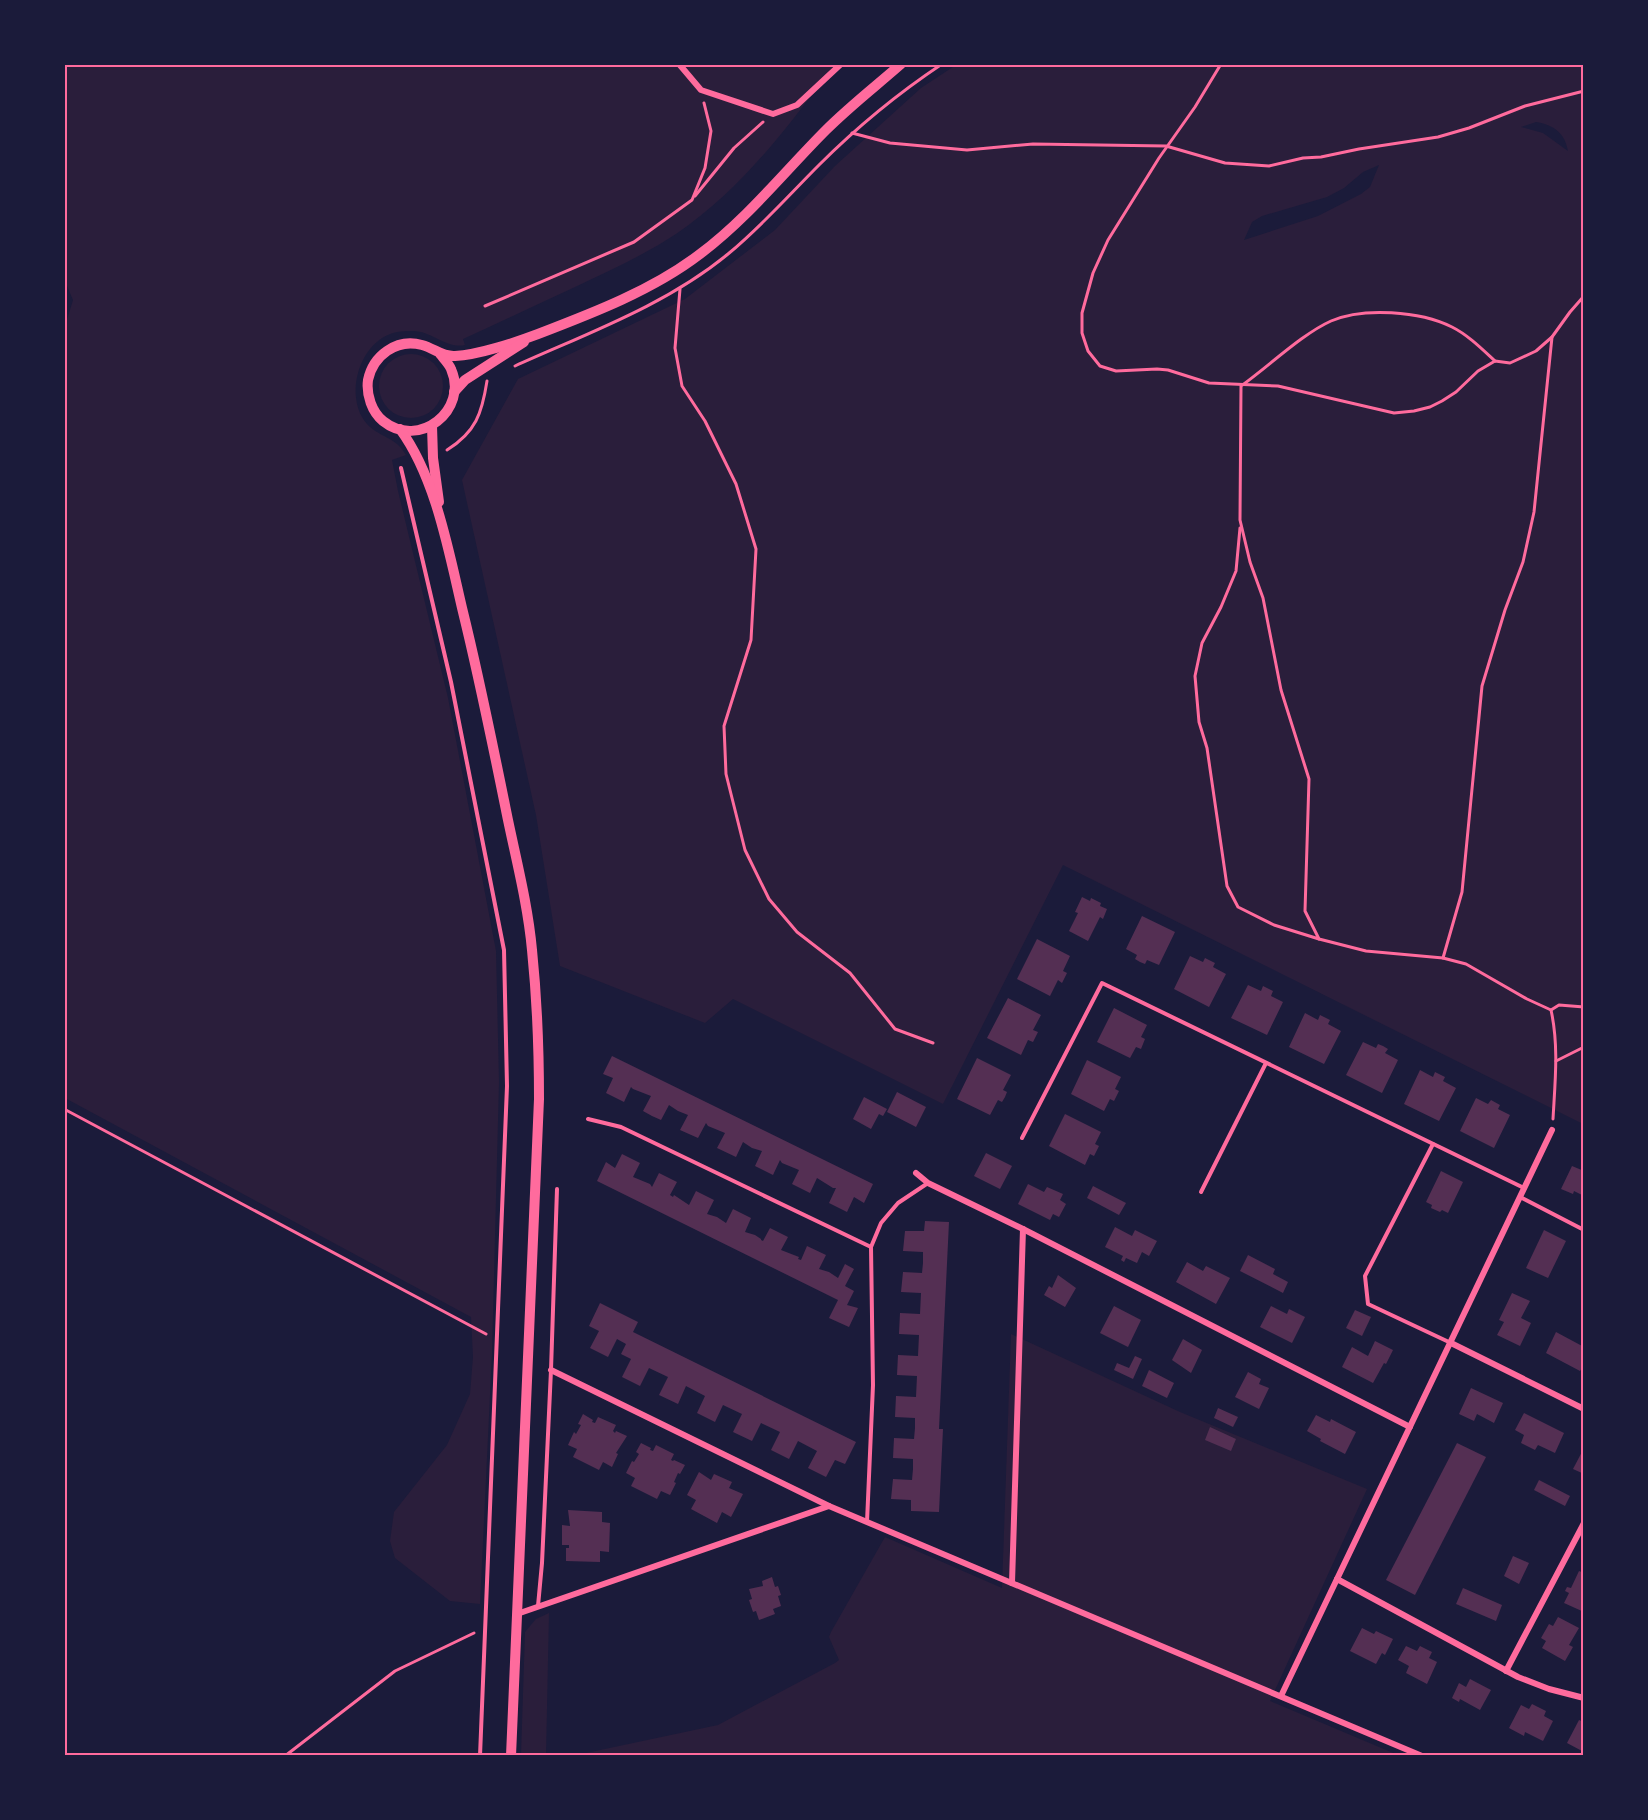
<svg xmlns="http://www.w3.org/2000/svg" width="1648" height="1820" font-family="Jost,sans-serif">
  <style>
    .green { fill: #2a1e3b; fill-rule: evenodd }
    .building { fill: #542f53 }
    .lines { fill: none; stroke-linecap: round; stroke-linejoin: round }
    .path { stroke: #ff6b9d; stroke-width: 3 }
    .service { stroke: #ff6b9d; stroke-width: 4 }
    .minor { stroke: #ff6b9d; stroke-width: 6 }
    .secondary { stroke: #ff6b9d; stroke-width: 10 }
    .neatline { fill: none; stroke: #ff6b9d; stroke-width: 2 }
  </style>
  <rect width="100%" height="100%" fill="#1b1b3a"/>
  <g class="green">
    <path d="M65,65H834C788,127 741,190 676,234C644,255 609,271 575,287C538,304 500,322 463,339L465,345C446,349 432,331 413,331C405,331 398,331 390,334C358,346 344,398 367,424C380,438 395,436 406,455L392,460L398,491L448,698L496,951L499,1082L492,1353L480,1604L450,1601L395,1558L390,1541L394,1512L447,1445L470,1394L473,1357L471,1317L65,1098L64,330L73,300L65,281Z"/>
    <path d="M956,65H1583V1124L1063,865L943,1104L733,999L705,1023L560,966L536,815L462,480L518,379L685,299L775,230L835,166L921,88ZM1536,122C1554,125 1565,133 1568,151L1543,133L1521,127ZM1379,165L1370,187L1361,194L1318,216L1244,240L1252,222L1262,216L1327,197L1344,188L1363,172Z"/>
    <circle cx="411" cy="386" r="32"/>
    <path d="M1011,1334L1180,1412L1367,1489L1270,1701L1398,1755L572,1756L718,1725L835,1663L839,1660L829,1637L831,1632L885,1537L1002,1588Z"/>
    <path d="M549,1613L546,1755H521L525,1632L536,1619Z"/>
  </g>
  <g class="building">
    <path d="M1082,897L1090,901L1091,898L1101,903L1100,906L1107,909L1103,919L1100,917L1088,941L1069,931L1078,913L1075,912Z"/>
    <path d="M1142,916L1175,932L1159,965L1147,960L1145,964L1140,962L1135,959L1137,955L1126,949Z"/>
    <path d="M1037,939L1070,956L1063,971L1067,973L1062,983L1058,980L1050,996L1017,979Z"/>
    <path d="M1190,956L1203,962L1205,958L1215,963L1213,967L1226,974L1209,1007L1174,989Z"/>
    <path d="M1248,985L1261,991L1263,986L1273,991L1271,996L1283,1002L1267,1035L1231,1018Z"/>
    <path d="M1008,998L1041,1015L1033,1030L1038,1032L1033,1042L1028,1040L1021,1055L987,1038Z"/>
    <path d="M1114,1008L1147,1025L1141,1037L1145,1039L1141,1049L1136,1047L1130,1058L1097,1042Z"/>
    <path d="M1305,1013L1318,1020L1320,1015L1330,1020L1328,1024L1341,1031L1324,1064L1289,1047Z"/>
    <path d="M1363,1042L1376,1048L1378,1044L1383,1046L1388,1049L1385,1053L1398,1060L1382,1093L1346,1075Z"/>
    <path d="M612,1056L873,1184L864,1203L854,1197L847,1212L829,1203L836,1188H833L817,1178L810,1193L792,1184L799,1170L782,1163L780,1160L773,1175L755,1166L762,1151L752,1148L743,1142L736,1157L717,1148L725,1133L708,1126L706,1123L698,1138L680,1130L688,1115L678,1111L669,1105L661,1120L652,1116L643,1111L651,1096L633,1089L631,1087L624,1102L606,1093L613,1078L603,1074Z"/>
    <path d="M977,1058L1011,1075L1003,1090L1007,1092L1005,1097L1002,1102L998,1100L990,1115L957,1099Z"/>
    <path d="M1087,1060L1121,1077L1115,1089L1119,1091L1114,1101L1110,1099L1104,1111L1071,1094Z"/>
    <path d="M1420,1070L1433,1077L1435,1072L1445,1077L1443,1081L1456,1088L1439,1121L1404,1104Z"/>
    <path d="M897,1092L926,1107L916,1127L887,1112Z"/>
    <path d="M864,1097L887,1109L883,1116L879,1114L871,1129L853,1119Z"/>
    <path d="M1476,1098L1488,1104L1491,1100L1500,1105L1498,1109L1510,1115L1494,1148L1460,1131Z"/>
    <path d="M1065,1114L1101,1132L1095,1144L1099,1146L1094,1156L1090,1154L1085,1165L1049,1146Z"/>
    <path d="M986,1153L1012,1166L1000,1189L974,1176Z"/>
    <path d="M622,1154L640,1163L633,1177L650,1184L652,1187L659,1173L677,1182L670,1195L673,1197L674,1195L689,1205L696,1191L714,1200L707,1214L717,1217L726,1223L733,1209L751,1218L745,1232L755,1235L761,1239V1240L763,1241L770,1228L788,1237L781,1250L799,1257L798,1259L801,1260L807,1246L826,1255L819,1269L829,1272L838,1278L845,1264L854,1269L845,1286L854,1291L847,1305L858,1308L849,1327L829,1318L838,1300L597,1181L606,1162L615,1168Z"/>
    <path d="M1572,1166L1584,1171V1196L1574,1191L1573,1194L1561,1189Z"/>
    <path d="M1441,1171L1463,1182L1448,1213L1442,1210L1440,1212L1431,1208L1432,1205L1426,1202Z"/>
    <path d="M1028,1184L1044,1192L1047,1187L1063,1194L1060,1200L1066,1204L1059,1217L1053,1214L1050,1220L1018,1204Z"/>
    <path d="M1093,1186L1126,1203L1119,1215L1087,1198Z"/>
    <path d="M925,1221L949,1222L939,1429H943L939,1512L911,1511V1500L891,1499L893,1479L912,1480L913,1469V1459L893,1458L894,1438L914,1439L915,1428V1418L895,1417L896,1396L916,1397L917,1376L897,1375L898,1355L918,1356L919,1335L899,1334L900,1313L920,1314L921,1293L901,1292L903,1272L922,1273L923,1263V1252L903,1251L905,1231H924Z"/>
    <path d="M1115,1227L1132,1236L1135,1230L1157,1241L1149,1256L1142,1252L1137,1263L1126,1258L1124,1262L1121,1260L1123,1256L1105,1247Z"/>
    <path d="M1544,1230L1566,1241L1548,1278L1526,1268Z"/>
    <path d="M1248,1255L1275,1269L1273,1274L1288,1282L1283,1293L1240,1271Z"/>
    <path d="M1187,1262L1203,1271L1206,1266L1230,1278L1216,1304L1176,1282Z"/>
    <path d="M1058,1275L1076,1288L1065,1307L1044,1295L1049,1286L1052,1288Z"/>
    <path d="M1512,1293L1530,1301L1521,1318L1531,1323L1520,1346L1497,1335L1504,1322L1499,1320Z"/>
    <path d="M600,1303L638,1322L633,1332L856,1442L845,1464L835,1460L826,1477L808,1468L817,1451L798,1441L789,1459L771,1450L780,1432L761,1423L752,1441L733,1432L742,1414L723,1405L715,1422L697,1413L705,1396L686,1386L678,1404L659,1395L668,1377L649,1368L640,1386L622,1377L631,1359L621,1354L626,1344L617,1339L608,1357L590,1348L599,1331L589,1326Z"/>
    <path d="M1114,1306L1141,1320L1128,1347L1100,1333Z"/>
    <path d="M1271,1306L1287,1314L1289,1309L1305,1317L1292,1343L1260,1327Z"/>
    <path d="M1355,1310L1371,1317L1362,1336L1346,1328Z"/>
    <path d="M1556,1332L1584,1347V1365L1580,1371L1546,1353Z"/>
    <path d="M1183,1339L1202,1350L1191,1373L1172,1360Z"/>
    <path d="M1375,1341L1393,1350L1386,1364L1384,1363L1373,1383L1342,1367L1352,1347L1368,1356Z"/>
    <path d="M1135,1356L1142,1359L1133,1379L1114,1370L1117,1363L1129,1368Z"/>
    <path d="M1149,1370L1174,1383L1167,1398L1142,1386Z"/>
    <path d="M1248,1372L1261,1379L1259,1384L1269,1388L1259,1409L1235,1397Z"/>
    <path d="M1471,1388L1503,1403L1494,1423L1477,1414L1474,1421L1459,1414Z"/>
    <path d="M1218,1408L1238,1417L1233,1427L1214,1418Z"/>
    <path d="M1524,1413L1564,1433L1555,1453L1538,1445L1535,1450L1521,1443L1524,1435L1515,1430Z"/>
    <path d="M583,1414L593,1420L592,1422L595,1423L598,1417L616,1425L613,1431L615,1433L616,1431L627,1436L616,1453L618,1454L612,1467L603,1462L599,1470L573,1457L577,1449L568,1445L574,1432L576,1434L581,1425L578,1424Z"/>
    <path d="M1316,1415L1330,1422L1331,1419L1356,1432L1345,1454L1320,1441L1321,1439L1307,1431Z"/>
    <path d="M1210,1427L1236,1439L1231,1451L1205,1440Z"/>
    <path d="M641,1443L651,1448L650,1450L653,1451L656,1445L674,1454L671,1460L673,1461L674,1460L685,1465L680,1474L678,1473L674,1482L676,1483L670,1495L661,1491L657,1499L631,1486L635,1478L626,1473L632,1461L634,1462L639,1454L636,1452Z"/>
    <path d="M1457,1443L1486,1457L1415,1595L1386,1580Z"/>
    <path d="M1584,1448V1474L1573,1469Z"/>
    <path d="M699,1472L711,1480L714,1474L732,1482L729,1488L743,1494L731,1517L722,1512L717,1523L691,1509L696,1500L687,1495Z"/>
    <path d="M1539,1480L1570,1496L1565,1506L1534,1490Z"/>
    <path d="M568,1510L602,1512V1522L610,1523L609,1552L600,1551V1562L566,1561V1548H569V1545H562V1525L570,1526Z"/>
    <path d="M1513,1556L1529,1563L1519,1584L1504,1576Z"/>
    <path d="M1579,1571L1584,1573V1612L1564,1603L1569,1593L1565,1591L1567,1587L1571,1588Z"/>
    <path d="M772,1577L775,1587L778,1586L781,1595L778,1596L781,1606L773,1609L775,1614L759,1620L756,1611L753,1612L749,1600L752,1599L749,1589L763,1586L762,1581Z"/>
    <path d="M1463,1588L1502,1605L1496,1621L1456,1604Z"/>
    <path d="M1558,1617L1579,1628L1569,1645L1573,1647L1565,1661L1542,1648L1546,1641L1541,1638L1549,1624L1553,1626Z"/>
    <path d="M1362,1628L1374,1634L1376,1631L1393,1639L1385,1655L1382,1653L1376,1664L1350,1651Z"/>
    <path d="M1406,1646L1417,1651L1420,1646L1432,1652L1429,1658L1437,1662L1427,1684L1406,1673L1409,1666L1398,1660Z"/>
    <path d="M1470,1679L1491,1690L1480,1710L1460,1699L1459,1702L1452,1698L1459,1683L1466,1687Z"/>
    <path d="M1532,1704L1546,1711L1544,1716L1553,1721L1543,1741L1525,1732L1524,1736L1509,1728L1521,1705L1529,1709Z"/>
    <path d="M1579,1720L1584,1722V1747L1582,1751L1567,1743Z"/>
  </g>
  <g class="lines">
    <g class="path">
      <path d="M1221,64L1195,107L1159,158L1108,240L1093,273L1082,313V333L1088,351L1100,366L1116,371L1157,369L1168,370L1209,383L1278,386L1394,413L1414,411L1430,407L1442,401L1456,392L1478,371L1495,361L1510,363L1536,351L1552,337L1570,312L1584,296"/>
      <path d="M852,133L890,143L967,150L1033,144L1166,146L1225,163L1269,166L1303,158L1321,157L1359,149L1438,137L1469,128L1525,106L1584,91"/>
      <path d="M695,196L734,148L763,122"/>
      <path d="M680,289L675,348L682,386L705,421L736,484L756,549L751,640L724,726L726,774L745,850L769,899L797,932L850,973L895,1029L933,1043"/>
      <path d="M485,306L634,242L692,200L705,168L711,131L704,103"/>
      <path d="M1495,361C1482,349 1468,335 1452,327C1420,311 1363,307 1331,321C1302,334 1268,367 1241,386L1240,520L1250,562L1263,598L1281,690L1309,779L1305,911L1319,939L1366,951L1443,958L1466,964L1527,999L1551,1010L1559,1005L1584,1007"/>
      <path d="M515,366C588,333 666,305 728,254C761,227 789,195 819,165C857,127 897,94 942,64"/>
      <path d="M447,450C476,432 482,413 487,381"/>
      <path d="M1240,528L1236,571L1221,607L1202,643L1195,676L1199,722L1207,748L1227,886L1238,907L1274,925L1319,939"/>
      <path d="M1443,958L1462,892L1482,686L1505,610L1523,562L1534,512L1552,337"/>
      <path d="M1551,1010C1559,1046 1555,1082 1553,1119"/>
      <path d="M1556,1061L1584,1047"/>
      <path d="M64,1109L486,1334"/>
      <path d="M285,1756L395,1671L474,1633"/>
    </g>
    <g class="service">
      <path d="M401,468L451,682L504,950L507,1086L480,1756"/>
      <path d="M588,1119L621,1127L871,1247"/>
      <path d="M1022,1138L1102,983L1524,1188"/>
      <path d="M1433,1144L1365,1276L1368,1304L1451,1343"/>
      <path d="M1201,1192L1266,1063"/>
      <path d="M1520,1197L1584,1230"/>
      <path d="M867,1522L873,1385L871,1247L881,1223L898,1203L928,1183"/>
      <path d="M538,1606L542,1563L551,1370L557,1189"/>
    </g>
    <g class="minor">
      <path d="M679,64L701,90L773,114L797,105L841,64"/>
      <path d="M916,1173L928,1183L1023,1229L1410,1427"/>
      <path d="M1451,1343L1584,1409"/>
      <path d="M551,1370L829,1506L1422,1756"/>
      <path d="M1337,1579L1518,1677L1549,1689L1584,1698"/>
      <path d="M1012,1583L1023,1229"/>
      <path d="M517,1614L829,1506"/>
      <path d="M1506,1671L1584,1523"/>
      <path d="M1281,1696L1552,1130"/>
    </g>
    <g class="secondary">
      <path d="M440,354C444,359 449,364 451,369C469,410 419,450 383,421C372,412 366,395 368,380C373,356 396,338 422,345C434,348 442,357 455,356C478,355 517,342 538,334C593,313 653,290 700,254C747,219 785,171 826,130C850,106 876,86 901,64"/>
      <path d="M454,392L465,380L524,342"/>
      <path d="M432,426L433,458L439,502"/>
      <path d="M400,429C436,478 449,553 463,612C480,681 494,751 508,820C517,863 528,906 532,950C537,999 539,1049 539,1099L511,1756"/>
    </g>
  </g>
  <rect width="1648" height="1820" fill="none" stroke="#1b1b3a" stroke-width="132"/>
  <rect x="66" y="66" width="1516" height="1688" class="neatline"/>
</svg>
